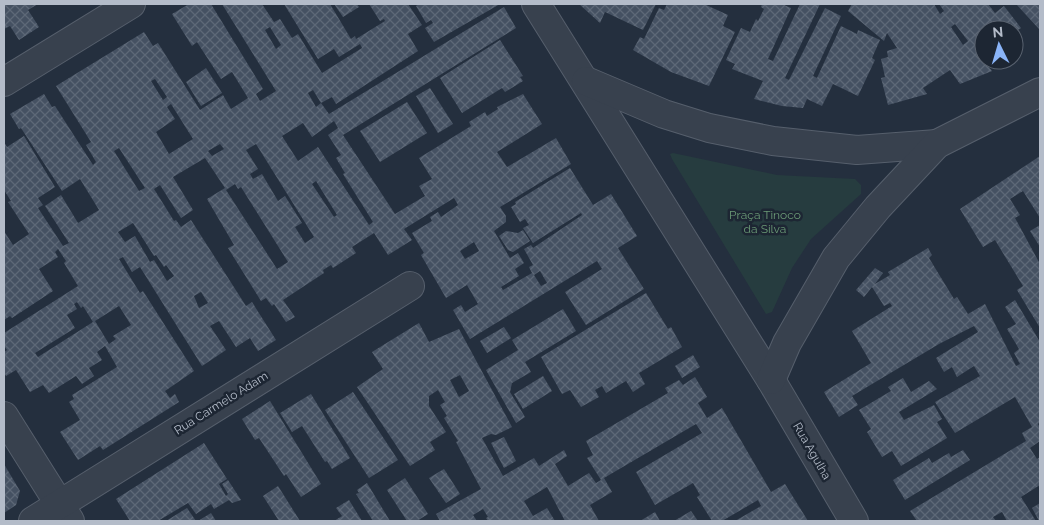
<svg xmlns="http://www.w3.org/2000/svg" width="1044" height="525" font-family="Raleway,sans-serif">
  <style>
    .park { fill: #263c3f }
    .building { fill: url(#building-cross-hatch); fill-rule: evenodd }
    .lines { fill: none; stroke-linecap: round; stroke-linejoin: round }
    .street-casing { stroke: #565f6c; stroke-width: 30 }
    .street { stroke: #38414e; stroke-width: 28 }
    .labels { text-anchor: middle; stroke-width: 5; stroke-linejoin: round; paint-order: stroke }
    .park-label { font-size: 12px; fill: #6b9a76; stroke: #1d2633 }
    .street-label { font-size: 12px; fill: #b4bcc9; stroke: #1d2633 }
  </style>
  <defs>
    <pattern id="building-cross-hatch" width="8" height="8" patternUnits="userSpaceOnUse" patternTransform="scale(1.25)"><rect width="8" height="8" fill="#455162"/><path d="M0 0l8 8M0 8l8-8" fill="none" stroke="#5d6877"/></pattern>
  </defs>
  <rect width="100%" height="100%" fill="#242f3e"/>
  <path class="park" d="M673,153L777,175L855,179L861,185V194L811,239L792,268L772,312L766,314L672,159L670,154Z"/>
  <g class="building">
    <path d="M4,4H38L28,10L39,27L19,40L10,26L4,29Z"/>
    <path d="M189,4H211L263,89L256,94L260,101L276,91L222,4H262L274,22L280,19L292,38L298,34L322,73L362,48L360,44L339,57L334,49L318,59L284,4H330L351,39L355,36L356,39L385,21L384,19L380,21L369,4H408L422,25L408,34L418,51L336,104L332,97L321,103L329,114L504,7L516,28L343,135L395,214L425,196L419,186L432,179L419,158L471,126L469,122L485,112L487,116L498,109L497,107L523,94L542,124L497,152L507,167L556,138L571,164L500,207L506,216V222L494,231L510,258L518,253L524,263L515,269L519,276L501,287L503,290L532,273L529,267L533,265L524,249L531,245L533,248L582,215L581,213L533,243L523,228L529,225L525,219L520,222L511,207L516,204L515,202L570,168L593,205L611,194L637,236L618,248L644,289L586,325L565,292L602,269L597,261L470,339L453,310L461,305L465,312L478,304L467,285L446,298L421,255L424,253L412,233L432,221L430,217L438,212L441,217L458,205L454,198L404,229L412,240L388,255L374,233L352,247L356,253L333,268L331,265L323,270L324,273L283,300L295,317L286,322L274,304L272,306L266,298L261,301L228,248L234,245L207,199L225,188L205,158L173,177L193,210L181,218L160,185L154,189L174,221L176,220L181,227L191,220L246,306L252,302L276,340L258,351L250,338L236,347L219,321L210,326L226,350L202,366L140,267L132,272L123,257L119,259L140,293L143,291L194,371L165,391L170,398L175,394L179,402L103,450L100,446L78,460L60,432L80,420L69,402L74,399L72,395L117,367L105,346L97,352L102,360L89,368L94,376L82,384L76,376L49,393L43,385L30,392L16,370L6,376L4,372V352L7,350L4,346V333L78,286L64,263L66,261L58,249L55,252L58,257L39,269L53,291L12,318L10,316L4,320V231L13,245L29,234L8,202L11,201L4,190V142L7,147L24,136L55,187L38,198L43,205L38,208L63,246L69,243L45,206L61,195L78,223L99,210L80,179L62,191L21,128L19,129L10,114L44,94L52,107L55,106L93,165L96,162L86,145L91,142L56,86L144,32L153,46L158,43L200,110L223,95L231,109L248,98L232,72L221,79L197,42L192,46L172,14ZM270,27L281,45L276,49L265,30ZM155,79L167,97L163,100L151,81ZM313,90L321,103L316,107L308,93ZM171,104L193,139L169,154L156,132L175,119L167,107ZM334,121L338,128L328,135L341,155L336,158L345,173L343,174L373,222L369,225L318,147L298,161L282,136L303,123L312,137ZM220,144L224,149L212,156L208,151ZM256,144L314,237L305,243L295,227L302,223L285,196L278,201L262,174L253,179L250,174L258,169L246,150ZM119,148L145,188L139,191L114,151ZM316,181L337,215L334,217L312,184ZM235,184L238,189L241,187L288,262L277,269L226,190ZM133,223L154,256L156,255L164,267L166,265L174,276L167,281L154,260L150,262L135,236L125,242L118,232ZM474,242L479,251L465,259L460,251ZM540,271L547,283L541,286L534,275ZM201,292L208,303L199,308L194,296ZM77,302L81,308L83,306L93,322L38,357L35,353L75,328L67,315L77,309L74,304ZM119,306L131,325L113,336L116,339L109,344L95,321Z"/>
    <path d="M334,4H357L359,7L343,17Z"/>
    <path d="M419,4H500L434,42L425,28L433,23L431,20L426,23L416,6Z"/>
    <path d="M579,4H656L643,30L605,12L600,23Z"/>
    <path d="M667,4H704L728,15L723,26L735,32L709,86L671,72L633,50L640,37L644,39L659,8L664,10Z"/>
    <path d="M762,4H782L791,8L768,59L773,61L800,4H820L785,78L789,80L825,8L841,16L813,76L817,78L841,26L857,34L858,30L880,40L872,58L875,60L858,96L833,84L822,106L807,99L803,108L782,106L754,99L763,81L732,69L735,64L726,60L741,28L750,32L756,19L758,21L764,9L761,7Z"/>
    <path d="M852,4H934L940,14L944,11L939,4H988L995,13L1004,6L1021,28L1014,33V30H984V57L982,59L992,71L960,84L950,70L923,88L927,94L888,105L881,78L885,77L881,59L888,57L887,51L897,48L887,33L884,41L848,11ZM955,24L968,41L963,45L951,27Z"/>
    <path d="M1016,4H1040V30Z"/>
    <path d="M500,40L523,76L520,77L523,81L505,92L502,88L462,113L440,78Z"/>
    <path d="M206,68L222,93L201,106L186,82Z"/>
    <path d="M430,88L453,124L438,133L416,96Z"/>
    <path d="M407,102L427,133L380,162L360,131Z"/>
    <path d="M1040,156V218L1023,191L1010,199L1020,215L1015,218L1040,264V328L1017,290L1023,286L995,240L983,247L960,209Z"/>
    <path d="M1040,225V247L1030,231Z"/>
    <path d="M523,230L530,241L513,252L508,250L499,236L506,231L518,233Z"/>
    <path d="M928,248L932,255L929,258L954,299L957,297L968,314L985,304L1016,366L1020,364L1014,353L1019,349L1007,329L1016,324L1005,307L1015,300L1040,342V422L1038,424L1040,428V441L1030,448L1037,459L1040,457V485L1021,497L1036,521H1007L1002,512L993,517L996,521H917L910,511L1026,441L1022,433L1032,427L1015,397L955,433L935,402L980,376L974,366L957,377L952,367L944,372L936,358L978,332L974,326L939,344L852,396L858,405L839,417L824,392L871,363L852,331L892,306L890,303L884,306L872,287L864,297L856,290L875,268L883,273L875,284L890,275L888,272Z"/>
    <path d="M646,293L668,329L671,327L682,347L639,373L645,384L633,392L626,381L606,393L602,386L595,390L599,397L581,407L570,390L562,394L541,357Z"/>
    <path d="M563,309L576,331L525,362L531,372L512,383L510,392L525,417L516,423L486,370L518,350L512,340Z"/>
    <path d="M419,323L429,342L459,329L512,427L496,435L491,434L482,438L503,476L534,458L539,466L564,450L567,456L555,464L568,486L589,473L596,483L601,480L587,458L593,455L586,441L668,393L665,388L679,380L683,385L695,377L707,397L698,403L707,418L722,408L771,492L785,484L808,521H735L761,506L758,500L722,521H712L697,497L700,495L693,483L655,505L636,472L702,433L696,424L604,478L612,492L590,505L599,521H565L547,487L524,501L533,516L547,508L555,521H488L486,518L488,517L483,509L473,515L477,521H440L436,514L481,489L456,442L458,441L444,418L447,416L440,405L445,402L438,390L429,396V406L446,432L430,442L435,450L410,466L357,387L383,369L372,352ZM460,375L469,391L459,397L450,380Z"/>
    <path d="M504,327L511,338L487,353L480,341Z"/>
    <path d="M693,355L700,367L682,378L675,366Z"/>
    <path d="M543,376L552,391L523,409L514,394Z"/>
    <path d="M903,378L911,392L929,381L937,389L899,412L904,420L934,405L942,419L937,422L947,438L901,466L892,451L882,457L867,432L871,429L859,410L891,391L888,387Z"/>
    <path d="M353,392L398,460L369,478L325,410Z"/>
    <path d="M311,394L350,458L332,469L327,461L325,462L302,426L292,432L280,413Z"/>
    <path d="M270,401L321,484L301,497L286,474L284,476L259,438L255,440L242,419Z"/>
    <path d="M504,437L516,461L504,468L491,443Z"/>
    <path d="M204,443L227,479L219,484L226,496L228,494L222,484L228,480L241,500L232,503L229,500L214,509L211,504L196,514L188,503L158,521H130L116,499Z"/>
    <path d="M963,450L970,460L905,500L893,480L929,458L932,463L949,453L951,457Z"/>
    <path d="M4,464L20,491L16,505L4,513Z"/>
    <path d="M444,469L460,494L446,503L429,478Z"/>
    <path d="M405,478L428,514L417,521H407L387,490Z"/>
    <path d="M367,483L390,521H373L356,494L359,493L357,490Z"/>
    <path d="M278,486L300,521H279L263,496Z"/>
    <path d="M349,500L362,521H334L342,516L336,508Z"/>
    <path d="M1040,503V521H1039L1032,508Z"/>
    <path d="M187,508L196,521H166Z"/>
    <path d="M691,511L698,521H674Z"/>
    <path d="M655,512L660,521H640Z"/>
    <path d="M211,513L216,521H198Z"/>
  </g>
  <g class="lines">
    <g class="street-casing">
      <g id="street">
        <path d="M536,4L771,380L854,521"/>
        <path d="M586,81L664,114L709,128L773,141L857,150L937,144"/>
        <path d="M4,82L131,4"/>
        <path d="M771,380L787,343L836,258L878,207L937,144L1040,92"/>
        <path d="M4,416L70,521"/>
        <path d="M33,521L410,286"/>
      </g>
    </g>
    <use href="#street" class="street"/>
  </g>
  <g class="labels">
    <g class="park-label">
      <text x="765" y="219">Praça Tinoco<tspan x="765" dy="14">da Silva</tspan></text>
    </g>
    <g class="street-label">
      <text transform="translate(221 403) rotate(-32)" y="4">Rua Carmelo Adam</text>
      <text transform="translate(812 451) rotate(60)" y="4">Rua Agulha</text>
    </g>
  </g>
  <rect width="1044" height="525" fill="none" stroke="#b4bcc9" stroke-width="10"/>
  <g transform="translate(999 45) rotate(355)"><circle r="24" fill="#1d2633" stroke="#59626f"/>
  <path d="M0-4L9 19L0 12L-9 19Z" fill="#8ab4f8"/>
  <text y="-8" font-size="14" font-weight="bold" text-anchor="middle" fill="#b4bcc9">N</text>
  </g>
</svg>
